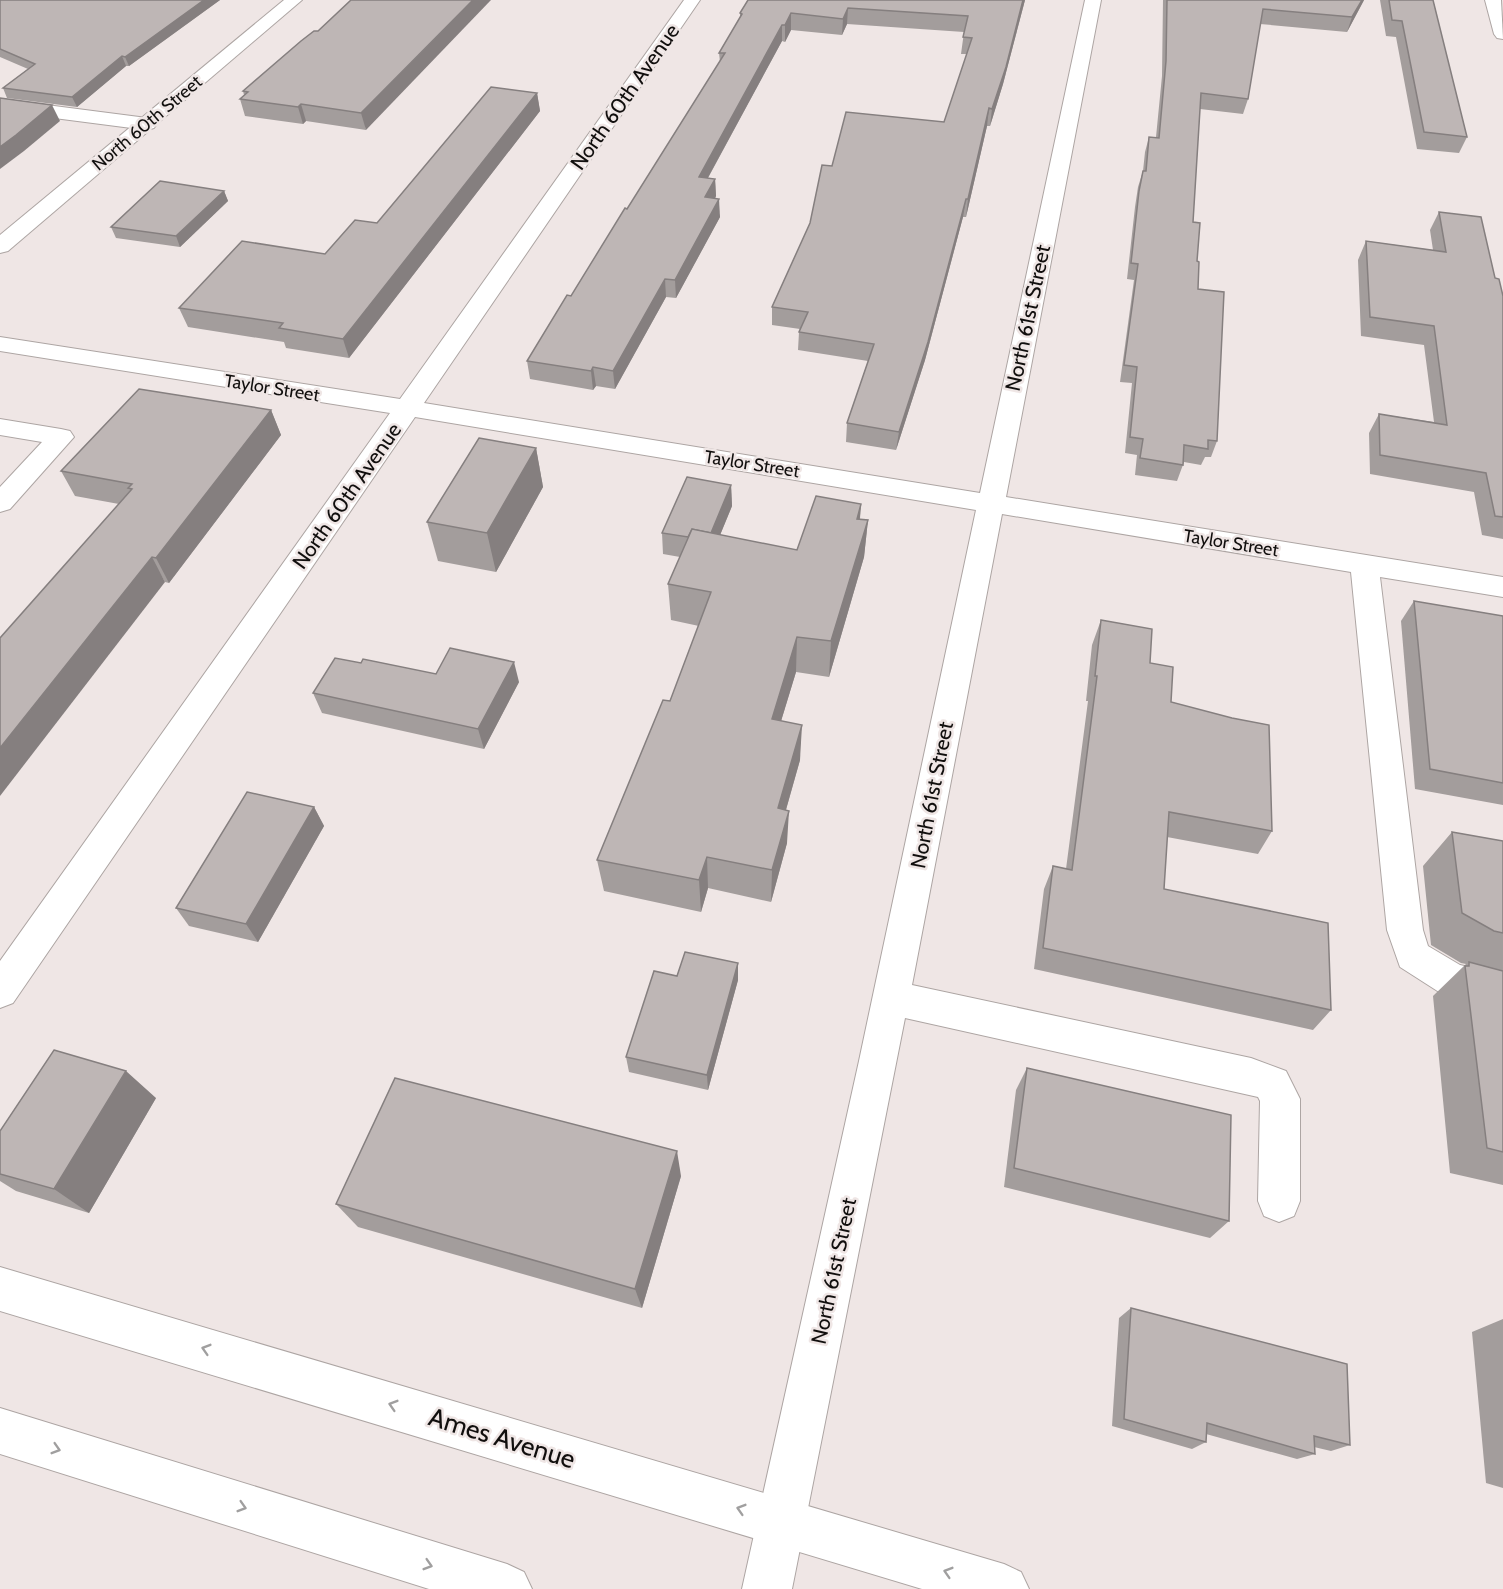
<svg xmlns="http://www.w3.org/2000/svg" width="1503" height="1589" font-family="Cabin,sans-serif">
  <style>
    .lines { fill: none; stroke-linecap: round; stroke-linejoin: round }
    .minor-casing { stroke: #ada5a3; stroke-width: 2 }
    .major-casing { stroke: #ada5a3; stroke-width: 2 }
    .minor { fill: #fff; fill-rule: evenodd }
    .major { fill: #fff; fill-rule: evenodd }
    .wall { fill: #a39d9c }
    .shaded-wall { fill: #857f7f }
    .building { fill: #beb6b5; stroke: #857f7f; stroke-width: 1.5 }
    .oneway { stroke: #a09f9f }
    .labels { text-anchor: middle; stroke-width: 5; stroke-linejoin: round; paint-order: stroke }
    .far-street-label { font-size: 18px; fill: #110f0e; stroke: #efe6e5 }
    .street-label { font-size: 21px; fill: #110f0e; stroke: #efe6e5 }
    .near-street-label { font-size: 26px; fill: #110f0e; stroke: #efe6e5 }
  </style>
  <rect width="100%" height="100%" fill="#efe6e5"/>
  <g class="lines">
    <g class="minor-casing">
      <g id="minor">
        <path d="M684,0H700L424,403L980,493L1085,0H1101L1006,497L1503,577V597L1380,577L1423,930L1428,946L1460,965L1503,975V1009L1439,992L1400,967L1387,930L1351,572L1002,514L912,985L1251,1058L1286,1071L1300,1099V1201L1294,1216L1279,1222L1264,1216L1258,1201L1260,1101L1258,1097L905,1018L792,1589H742L859,1061L976,510L415,417L13,1003L0,1008V961L390,413L0,351V337L400,399Z"/>
        <path d="M1485,0H1501L1503,39L1497,38L1494,34Z"/>
        <path d="M0,99L147,118L154,120L157,124L154,128L147,130L0,111Z"/>
        <path d="M0,419L61,429L70,431L74,437L10,509L0,512V487L42,442L0,435Z"/>
      </g>
    </g>
    <g class="major-casing">
      <g id="major">
        <path d="M284,0H302L8,251L0,253V235Z"/>
        <path d="M0,1267L1004,1564L1021,1572L1029,1589H922L0,1311Z"/>
        <path d="M0,1408L507,1564L524,1572L532,1589H429L0,1454Z"/>
      </g>
    </g>
    <use href="#minor" class="minor"/>
    <use href="#major" class="major"/>
  </g>
  <g class="wall">
    <path d="M0,0H220L129,66H126L77,107L7,98L3,88L28,69L0,57Z"/>
    <path d="M351,0L366,130L306,121L303,124L245,116L240,99L244,95L243,91L318,31Z"/>
    <path d="M748,0H1025L1003,84L990,126H987L966,217H963L925,360L896,450L846,442L847,423L868,361L798,350L799,332L800,329L772,325V307L810,223L832,166L944,122L967,54H961L964,32L847,24L842,35L791,30L785,42L782,41L708,178L715,179L716,196L715,199L720,217L676,298L666,297L615,389L596,386L593,390L530,379L527,361L571,296L627,209L720,62L719,53L740,18V13Z"/>
    <path d="M1163,0H1364L1347,32L1260,24L1248,99L1243,114L1200,109L1193,222L1197,261L1198,289L1217,441L1211,457H1205L1201,465L1184,462L1177,481L1135,475L1137,455L1125,453L1132,383L1120,382L1134,280L1127,279L1135,207L1138,187L1143,171L1145,152L1149,137H1156L1162,76Z"/>
    <path d="M1380,0H1433L1467,137L1459,153L1417,149L1396,37L1386,36Z"/>
    <path d="M537,93L540,111L349,358L286,348L284,342L188,327L179,308L325,254L377,223Z"/>
    <path d="M224,191L228,201L180,247L116,238L111,227Z"/>
    <path d="M1439,212L1495,278L1503,296V539L1482,535L1474,492L1370,474L1369,433L1379,414L1434,422L1424,345L1361,336L1358,260L1366,241L1433,250L1430,230Z"/>
    <path d="M271,410L281,435L169,583L165,582L119,504L75,496L61,471Z"/>
    <path d="M536,448L543,487L496,572L438,561L427,522Z"/>
    <path d="M731,485L732,506L720,535L797,550L861,504L860,519L868,520L864,557L829,677L796,672L781,721L800,760L786,810L787,843L771,902L708,888L701,912L604,891L597,860L670,701L699,626L671,620L668,584L680,557L663,554L662,533Z"/>
    <path d="M1414,601L1503,616V805L1415,789L1401,621Z"/>
    <path d="M1101,620L1150,663L1171,702L1272,831L1258,854L1167,837L1164,889L1331,1010L1313,1030L1034,969L1044,889L1053,866L1066,869L1088,701H1086L1092,645Z"/>
    <path d="M361,663L436,674L519,682L484,749L322,713L313,693Z"/>
    <path d="M314,807L324,826L258,942L189,926L176,908Z"/>
    <path d="M1452,832L1503,841V1185L1450,1173L1433,996L1466,964L1461,963L1431,945L1423,866Z"/>
    <path d="M738,963V980L708,1090L629,1072L626,1057L677,976Z"/>
    <path d="M1027,1068L1229,1221L1210,1238L1004,1187L1016,1090Z"/>
    <path d="M156,1098L89,1213L16,1191L0,1181V1131Z"/>
    <path d="M681,1176L642,1308L358,1227L336,1204Z"/>
    <path d="M1131,1308L1350,1445L1331,1451L1314,1447L1315,1454L1297,1459L1206,1434V1442L1192,1449L1112,1426L1119,1318Z"/>
    <path d="M1503,1319V1488L1486,1483L1472,1332Z"/>
  </g>
  <g class="shaded-wall">
    <path d="M204,0H220L129,66L125,57Z"/>
    <path d="M473,0H491L366,130L361,113Z"/>
    <path d="M1023,0H1025L1003,84L990,126L992,109Z"/>
    <path d="M1362,0H1364L1347,32L1352,17Z"/>
    <path d="M848,8L847,24L842,35L843,19Z"/>
    <path d="M791,13V30L785,42V25Z"/>
    <path d="M782,25V41L699,194V177Z"/>
    <path d="M122,56L126,66L77,107L72,97Z"/>
    <path d="M537,93L540,111L349,358L343,339Z"/>
    <path d="M301,104L306,121L303,124L298,107Z"/>
    <path d="M52,105L60,121L24,151L0,169V147Z"/>
    <path d="M989,108L987,126L966,217L968,199Z"/>
    <path d="M715,179L716,196L706,215L705,197Z"/>
    <path d="M224,191L228,201L180,247L176,236Z"/>
    <path d="M719,199L720,217L676,298L675,280Z"/>
    <path d="M966,199L963,217L925,360L896,450L899,432Z"/>
    <path d="M665,279L666,297L615,389L613,371Z"/>
    <path d="M593,367L596,386L593,390L591,371Z"/>
    <path d="M271,410L281,435L169,583L156,558Z"/>
    <path d="M536,448L543,487L496,572L487,533Z"/>
    <path d="M731,485L732,506L709,562L708,541Z"/>
    <path d="M861,504L858,540L857,519Z"/>
    <path d="M868,520L864,557L829,677L831,641Z"/>
    <path d="M152,557L165,582L0,796V748Z"/>
    <path d="M797,637L796,672L771,754L772,719Z"/>
    <path d="M514,662L519,682L484,749L478,729Z"/>
    <path d="M802,725L800,760L777,841L778,808Z"/>
    <path d="M314,807L324,826L258,942L246,924Z"/>
    <path d="M789,811L787,843L771,902L772,870Z"/>
    <path d="M707,857L708,888L701,912L699,880Z"/>
    <path d="M738,963V980L708,1090L707,1075Z"/>
    <path d="M126,1071L156,1098L89,1213L54,1189Z"/>
    <path d="M677,1151L681,1176L642,1308L635,1289Z"/>
  </g>
  <g class="building">
    <path d="M0,0H204L125,57L122,56L72,97L3,88L35,64L0,49Z"/>
    <path d="M351,0H473L361,113L301,104L298,107L240,99L248,92L243,91L301,41L314,31H318Z"/>
    <path d="M748,0H1023L1006,67L992,109L989,108L968,199H966L928,342L899,432L847,423L874,344L799,332L808,312L772,307L810,223L822,165L832,166L846,112L944,122L972,38L963,37L968,16L848,8L843,19L791,13L785,25H782L699,177L715,179L705,197L719,199L675,280L665,279L613,371L593,367L591,371L527,361L567,295L571,296L625,208L627,209L725,53H719L742,14L740,13Z"/>
    <path d="M1167,0H1362L1352,17L1263,9L1248,99L1201,93L1193,222L1200,223L1197,261L1199,262L1198,289L1224,292L1217,441L1208,440V449L1184,445L1183,465L1140,458L1143,439L1130,437L1137,367L1124,365L1138,264L1131,263L1139,191L1143,171H1146L1149,137L1159,138L1166,61Z"/>
    <path d="M1389,0H1433L1467,137L1424,132L1402,21L1392,20Z"/>
    <path d="M491,87L537,93L343,339L279,328L283,323L179,308L242,241L325,254L355,220L377,223Z"/>
    <path d="M0,98L52,105L16,135L0,147Z"/>
    <path d="M160,181L224,191L176,236L111,227Z"/>
    <path d="M1439,212L1481,217L1495,278L1499,279L1503,296V517L1495,516L1486,473L1380,455L1379,414L1447,425L1434,326L1370,317L1366,241L1446,252Z"/>
    <path d="M139,389L271,410L156,558L152,557L0,748V638L132,489L128,488L132,484L61,471Z"/>
    <path d="M479,438L536,448L487,533L427,522Z"/>
    <path d="M687,477L731,485L711,533L692,529L688,537L662,533Z"/>
    <path d="M816,496L861,504L857,519L868,520L831,641L797,637L772,719L802,725L778,808L789,811L772,870L707,857L699,880L597,860L663,700L670,701L711,592L668,584L692,529L797,550Z"/>
    <path d="M1414,601L1503,616V783L1430,769Z"/>
    <path d="M1101,620L1152,629L1150,663L1173,667L1171,702L1232,718L1269,725L1272,831L1169,812L1164,889L1328,923L1331,1010L1043,948L1053,866L1072,870L1097,676H1095Z"/>
    <path d="M450,648L514,662L478,729L313,693L335,658L361,663L363,659L436,674Z"/>
    <path d="M247,792L314,807L246,924L176,908Z"/>
    <path d="M1452,832L1503,841V933L1494,931L1462,913Z"/>
    <path d="M685,952L738,963L707,1075L626,1057L654,971L677,976Z"/>
    <path d="M1469,962L1503,971V1152L1487,1148L1465,966H1469Z"/>
    <path d="M54,1050L126,1071L54,1189L0,1174V1131Z"/>
    <path d="M1027,1068L1231,1115L1229,1221L1014,1168Z"/>
    <path d="M395,1078L677,1151L635,1289L336,1204Z"/>
    <path d="M1131,1308L1347,1364L1350,1445L1314,1436L1315,1454L1207,1423L1206,1442L1124,1419Z"/>
  </g>
  <defs><path id="oneway-chevron" d="M-2-3.5L2.5 0L-2 3.5" fill="none" stroke-width="1.6" stroke-linecap="round" stroke-linejoin="round" transform="scale(1.5)"/></defs>
  <g class="oneway">
    <use href="#oneway-chevron" transform="translate(206 1349) rotate(-163)"/>
    <use href="#oneway-chevron" transform="translate(393 1405) rotate(-163)"/>
    <use href="#oneway-chevron" transform="translate(56 1449) rotate(17)"/>
    <use href="#oneway-chevron" transform="translate(242 1507) rotate(17)"/>
    <use href="#oneway-chevron" transform="translate(741 1509) rotate(-163)"/>
    <use href="#oneway-chevron" transform="translate(428 1565) rotate(17)"/>
    <use href="#oneway-chevron" transform="translate(948 1572) rotate(-163)"/>
  </g>
  <g class="labels">
    <g class="far-street-label">
      <text transform="translate(147 123) rotate(-40)" y="6">North 60th Street</text>
      <text transform="translate(272 388) rotate(9)" y="6">Taylor Street</text>
      <text transform="translate(752 464) rotate(9)" y="6">Taylor Street</text>
      <text transform="translate(1231 543) rotate(9)" y="6">Taylor Street</text>
    </g>
    <g class="street-label">
      <text transform="translate(625 97) rotate(-55)" y="7">North 60th Avenue</text>
      <text transform="translate(1028 318) rotate(-78)" y="7">North 61st Street</text>
      <text transform="translate(347 496) rotate(-55)" y="7">North 60th Avenue</text>
      <text transform="translate(932 795) rotate(-79)" y="7">North 61st Street</text>
      <text transform="translate(834 1271) rotate(-78)" y="7">North 61st Street</text>
    </g>
    <g class="near-street-label">
      <text transform="translate(502 1438) rotate(17)" y="9">Ames Avenue</text>
    </g>
  </g>
</svg>
